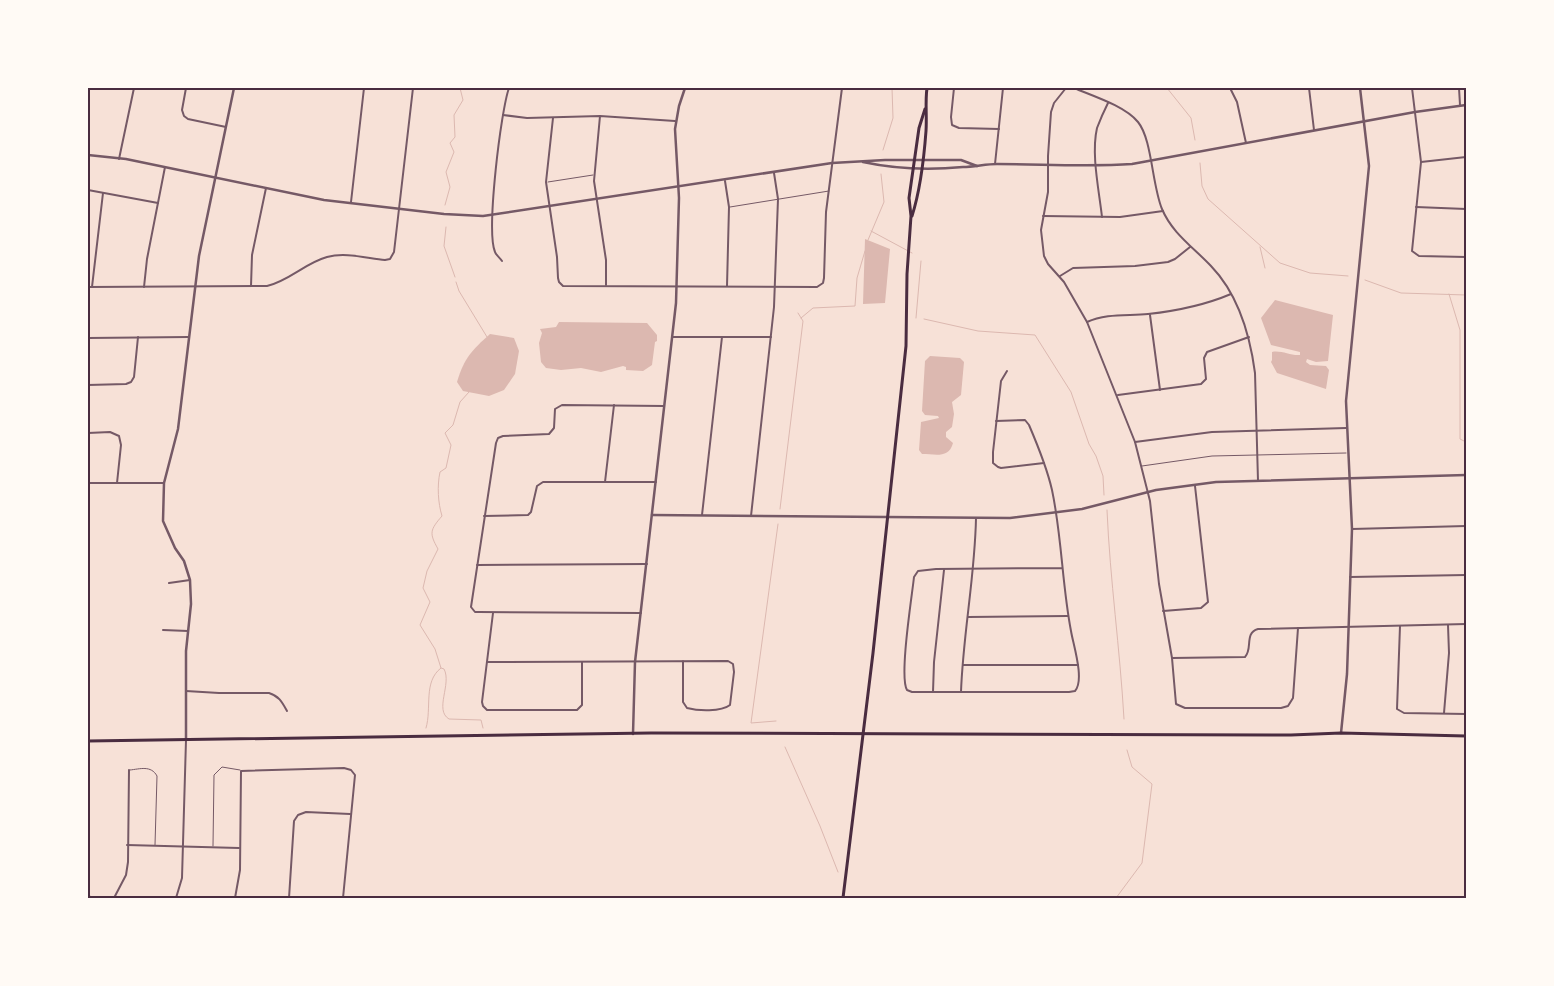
<svg xmlns="http://www.w3.org/2000/svg" width="1554" height="986" font-family="Cabin,sans-serif">
  <style>
    .water { fill: #dcb8b0 }
    .lines { fill: none; stroke-linecap: round; stroke-linejoin: round }
    .stream { stroke: #dcb8b0; stroke-width: 1 }
    .service { stroke: #755966; stroke-width: 1 }
    .minor { stroke: #755966; stroke-width: 2 }
    .tertiary { stroke: #755966; stroke-width: 2.5 }
    .secondary { stroke: #4a2c40; stroke-width: 3 }
    .neatline { fill: none; stroke: #4a2c40; stroke-width: 2 }
  </style>
  <rect width="100%" height="100%" fill="#f7e1d7"/>
  <g class="water">
    <path d="M865,239L890,249L885,303L863,304Z"/>
    <path d="M1275,300L1333,315L1328,361L1316,362L1307,359L1306,362L1310,365L1326,366L1329,370L1326,389L1277,373L1271,362L1272,360V352C1281,350 1291,356 1300,355V352L1271,345L1261,318Z"/>
    <path d="M559,322L647,323L657,335V341L655,342L652,365L643,371L626,370V367L623,366L601,372L581,368L561,370L546,368L541,362L539,343L542,333L540,329L556,327Z"/>
    <path d="M490,334L514,338L519,351L515,374L504,390L489,396L463,391L457,382C464,358 472,350 490,334Z"/>
    <path d="M930,356L960,358L964,362L961,395L952,402L954,414L952,427L946,432V437L953,443C949,459 935,454 922,454L919,450L921,422L939,418L938,416L925,415L922,411L925,361Z"/>
  </g>
  <g class="lines">
    <g class="stream">
      <path d="M1167,88L1191,118L1195,140"/>
      <path d="M883,150L893,118L892,88"/>
      <path d="M1200,163L1202,186L1208,199L1280,263L1310,273L1348,276"/>
      <path d="M445,205L450,187L446,172L454,152L450,143L455,137L454,115L463,100L460,88"/>
      <path d="M446,227L444,246L455,277"/>
      <path d="M871,231L912,253"/>
      <path d="M868,240L884,202L881,174"/>
      <path d="M1260,247L1265,268"/>
      <path d="M1365,280L1401,293L1466,295"/>
      <path d="M456,282L459,291L487,337"/>
      <path d="M1449,294L1460,330V439L1466,442"/>
      <path d="M801,318L813,308L855,306L857,278L865,251"/>
      <path d="M916,318L921,261"/>
      <path d="M924,319L978,331L1035,335L1071,392L1089,444L1096,456L1103,476L1104,495"/>
      <path d="M780,509L803,321L798,313"/>
      <path d="M1107,510C1110,580 1120,649 1124,719"/>
      <path d="M441,668L444,669C452,684 434,710 449,719L481,720L483,728"/>
      <path d="M776,721L751,723L778,524"/>
      <path d="M426,728C432,708 423,682 441,668L435,649L420,625L430,602L423,588L427,571L438,549C429,533 430,530 442,516C438,503 437,486 440,472L446,468L451,445L445,433L453,425L460,402L469,392"/>
      <path d="M785,747L820,826L838,872"/>
      <path d="M1116,898L1142,863L1152,784L1132,767L1127,750"/>
    </g>
    <g class="service">
      <path d="M548,182L593,175"/>
      <path d="M730,207L829,191"/>
      <path d="M1142,466L1212,456L1346,453"/>
      <path d="M130,770C140,769 151,765 157,776L155,845"/>
      <path d="M213,846L214,775L222,767L240,770"/>
    </g>
    <g class="minor">
      <path d="M186,88L182,110L184,116L188,119L226,127"/>
      <path d="M954,88L951,117L952,125L959,128L999,129"/>
      <path d="M1066,88L1054,103L1051,112L1048,156V192L1041,230L1044,256L1048,264L1064,282L1087,322L1135,442L1150,501L1159,584L1172,658L1176,704L1185,708H1281L1288,706L1293,698L1298,628"/>
      <path d="M1074,88C1093,96 1125,106 1138,122C1152,139 1152,185 1162,209C1172,233 1193,247 1211,266C1238,294 1250,335 1255,373L1258,481"/>
      <path d="M1230,88L1237,102L1246,143"/>
      <path d="M1309,88L1314,130"/>
      <path d="M1412,88L1421,162L1412,251L1419,256L1466,257"/>
      <path d="M1459,88L1460,105"/>
      <path d="M503,115L527,118L600,116L675,121"/>
      <path d="M600,116L594,181L606,260V285"/>
      <path d="M553,118L546,182L557,257L558,278L559,282L563,286L817,287L823,283L824,278L826,212L842,88"/>
      <path d="M119,159L134,88"/>
      <path d="M1421,162L1466,157"/>
      <path d="M995,164L1003,88"/>
      <path d="M725,181L729,207L727,286"/>
      <path d="M88,190L158,203"/>
      <path d="M351,202L364,88"/>
      <path d="M1416,207L1466,209"/>
      <path d="M1043,216L1120,217L1163,211"/>
      <path d="M1102,217C1099,190 1091,154 1097,128C1100,120 1104,111 1108,103"/>
      <path d="M502,261C500,258 496,255 495,252C486,231 501,110 509,88"/>
      <path d="M1060,276L1073,268L1135,266L1168,262L1175,259L1190,247"/>
      <path d="M251,286L252,255L266,188"/>
      <path d="M88,287L267,286C289,281 305,263 327,257C345,252 366,258 385,260L390,259L394,252L413,88"/>
      <path d="M92,287L103,193"/>
      <path d="M144,287L147,259L165,167"/>
      <path d="M1150,315L1160,390"/>
      <path d="M1087,322C1106,313 1128,316 1148,314C1176,311 1205,305 1231,294"/>
      <path d="M673,337H771"/>
      <path d="M88,338L189,337"/>
      <path d="M1007,371L1001,381L993,452V463L998,467L1001,468L1044,463"/>
      <path d="M88,385L126,384L131,382L134,377L138,337"/>
      <path d="M1118,395L1201,384L1206,379L1204,358L1207,352L1249,337"/>
      <path d="M996,421L1025,420L1029,425C1038,446 1047,468 1052,490C1062,537 1062,585 1071,631C1073,644 1085,680 1075,691L1069,692H912L907,690C899,677 912,596 914,577L918,571L936,569L1062,568"/>
      <path d="M88,433L110,432L119,436L121,445L117,483"/>
      <path d="M1135,442L1212,432L1346,428"/>
      <path d="M605,482L614,405"/>
      <path d="M88,483H164"/>
      <path d="M702,515L722,337"/>
      <path d="M484,516L528,515L531,512L537,486L543,482H656"/>
      <path d="M751,516L774,307L778,199L774,173"/>
      <path d="M1352,529L1466,526"/>
      <path d="M477,565L647,564"/>
      <path d="M1350,577L1466,575"/>
      <path d="M169,583L190,580"/>
      <path d="M1163,611L1201,608L1208,602L1195,486"/>
      <path d="M493,613L482,702L483,706L487,710H577L582,705V662"/>
      <path d="M641,613L479,612H475L471,607L496,443L498,438L503,436L549,434L554,428L555,409L562,405L664,406"/>
      <path d="M968,617L1068,616"/>
      <path d="M1400,626L1397,709L1404,713L1466,714"/>
      <path d="M163,630L188,631"/>
      <path d="M1172,658L1245,657C1253,649 1244,633 1258,629L1466,624"/>
      <path d="M487,662L728,661L733,664L734,672L730,705C721,712 698,711 687,708L683,702V661"/>
      <path d="M963,665H1078"/>
      <path d="M186,691L219,693H269C279,696 282,702 287,711"/>
      <path d="M933,692L934,662L944,570"/>
      <path d="M961,692C963,634 975,576 976,518"/>
      <path d="M1444,713L1449,653L1448,625"/>
      <path d="M127,845L239,848"/>
      <path d="M88,896L93,898"/>
      <path d="M114,898L126,875L128,862L129,770"/>
      <path d="M176,898L182,878L186,740"/>
      <path d="M235,898L240,870L241,771L344,768L351,770L355,775L343,898"/>
      <path d="M289,898L294,821L298,815L306,812L350,814"/>
    </g>
    <g class="tertiary">
      <path d="M88,155L126,159L324,200L444,214L483,216L832,163L885,160H961L977,166"/>
      <path d="M863,162C895,169 930,170 963,167C974,167 986,164 997,164C1042,164 1087,167 1132,164L1415,112L1466,105"/>
      <path d="M652,515L1010,518L1082,509L1156,490L1216,482L1466,475"/>
      <path d="M1341,733L1347,674L1352,529L1346,401L1369,166L1360,88"/>
      <path d="M633,734L635,662L676,303L679,198L675,129L679,106L685,88"/>
      <path d="M186,740V651L191,604L190,580L184,561L175,548L163,521L164,483L178,429L199,256L234,88"/>
    </g>
    <g class="secondary">
      <path d="M912,216C920,191 924,158 926,131C927,116 925,102 927,88"/>
      <path d="M88,741L651,733L1291,735L1341,733L1466,736"/>
      <path d="M843,898L873,653L906,346L907,274L911,216L909,198L919,128L925,109"/>
    </g>
  </g>
  <rect width="1554" height="986" fill="none" stroke="#fffaf5" stroke-width="178"/>
  <rect x="89" y="89" width="1376" height="808" class="neatline"/>
</svg>
